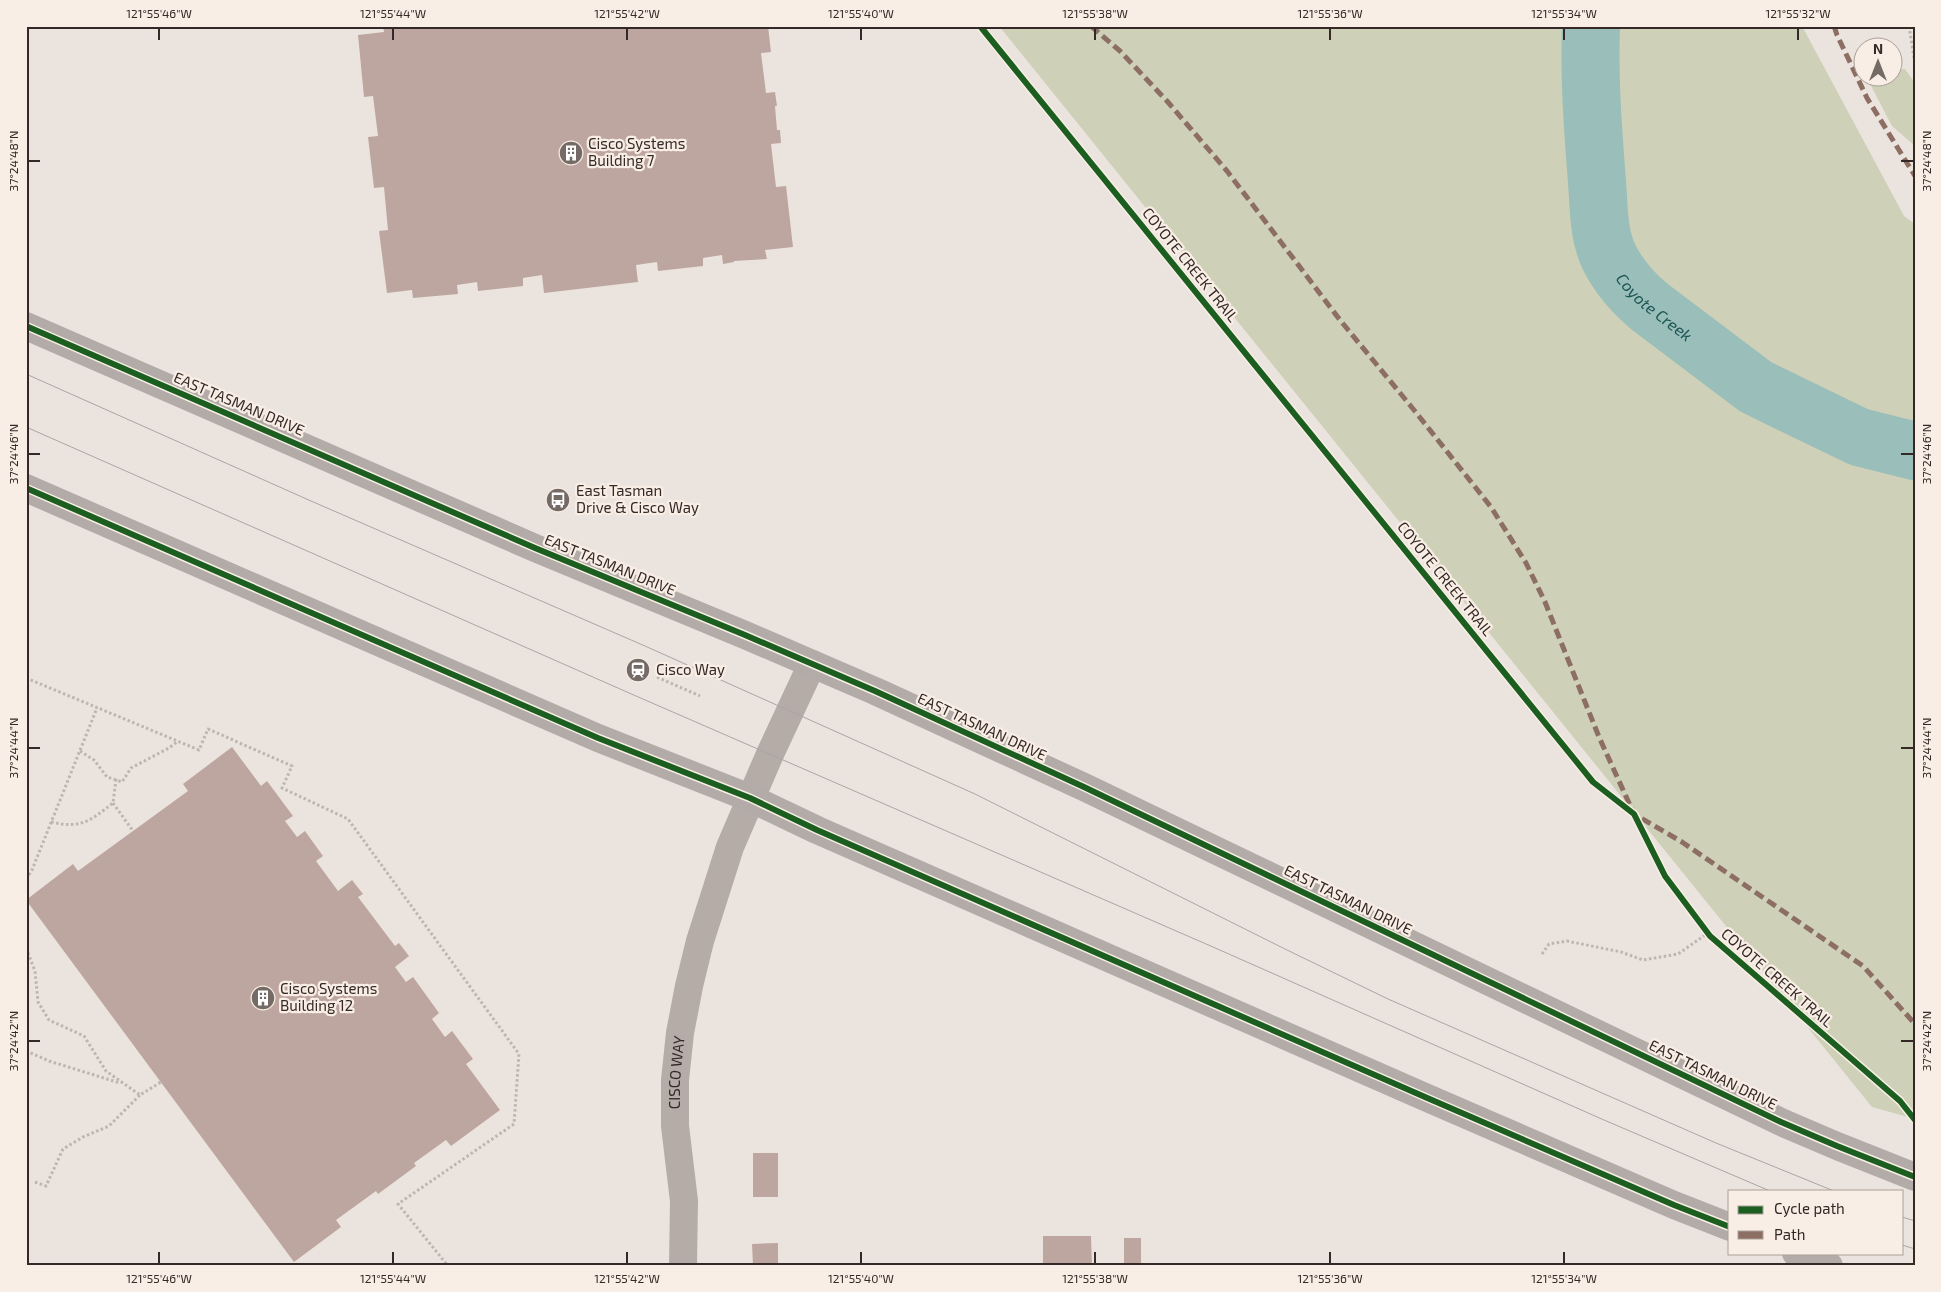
<svg xmlns="http://www.w3.org/2000/svg" width="1941" height="1292" font-family="'Exo 2',sans-serif">
  <style>
    .green { fill: #ced0b8 }
    .lines { fill: none; stroke-linecap: round; stroke-linejoin: round }
    .river { stroke: #9abeba; stroke-width: 58 }
    .building { fill: #bea6a0 }
    .path { stroke: #bdb5b0; stroke-width: 3; stroke-dasharray: 2.5 2.5; stroke-linecap: butt }
    .secondary { stroke: #b5aca8; stroke-width: 28 }
    .primary { stroke: #b3aba7; stroke-width: 28 }
    .tram { stroke: #aba5a2; stroke-width: 1 }
    .quiet { stroke: #8d6e63; stroke-width: 5; stroke-dasharray: 10 5; stroke-linecap: butt }
    .cycleway-casing { stroke: #f9eee5; stroke-width: 9 }
    .cycleway { stroke: #1b5e20; stroke-width: 6 }
    .ticks { fill: none; stroke: #342926; stroke-width: 2 }
    .labels { text-anchor: middle; stroke-width: 4.5; stroke-linejoin: round; paint-order: stroke }
    .poi-label { font-size: 15px; fill: #342926; stroke: #f9eee5; text-anchor: start }
    .street-label { font-size: 15px; fill: #342926; stroke: #f9eee5 }
    .water-label { font-size: 16px; font-style: italic; fill: #1c5554; stroke: #f9eee5 }
    .neatline { fill: none; stroke: #342926; stroke-width: 2 }
    .ticks-label { font-size: 12px; text-anchor: middle; fill: #342926 }
  </style>
  <rect width="100%" height="100%" fill="#ebe4de"/>
  <g class="green">
    <path d="M999,26H1802L1904,216L1915,224V1119L1872,1107Z"/>
    <path d="M1905,69L1915,83V146L1892,126L1867,78H1894V70Z"/>
  </g>
  <g class="lines">
    <path class="river" id="s1" d="M1591,26C1589,78 1593,131 1597,182C1599,207 1598,234 1609,257C1619,277 1633,293 1650,307L1756,387L1859,437L1915,451"/>
  </g>
  <g class="building">
    <path d="M383,26H768L771,52L761,53L766,93L775,92L777,106H775L777,130H780L781,143L771,144L776,187L786,186L793,247L765,250L767,259L734,261V262L723,264L722,255L703,258V266L658,271L657,262L636,265L638,282L544,293L542,275L523,278V286L478,291L477,282L457,285L458,294L413,298L412,290L387,293L379,231L388,230L384,187L374,188L368,137L378,136L373,96L364,97L358,35L384,32Z"/>
    <path d="M232,747L261,786L267,781L293,816L285,821L297,837L305,831L323,856L316,861L338,891L352,880L363,894L358,897L395,946L399,943L409,956L395,967L406,982L413,977L439,1013L432,1019L445,1037L452,1031L473,1059L466,1064L500,1110L451,1146L446,1140L414,1163L416,1166L378,1194L376,1191L336,1220L341,1227L294,1262L26,900L73,864L78,871L188,791L183,784Z"/>
    <rect x="753" y="1153" width="25" height="44"/>
    <path d="M1043,1236H1091L1092,1266H1043Z"/>
    <path d="M1124,1238H1141V1263L1124,1264Z"/>
    <path d="M778,1243V1266H753L752,1244Z"/>
  </g>
  <g class="lines">
    <g class="path">
      <path d="M1909,26L1915,64"/>
      <path d="M657,677L700,696"/>
      <path d="M26,678L199,750L208,729L292,766L282,788L348,819L519,1054L514,1124L398,1204L448,1266"/>
      <path d="M80,751L94,760L107,777L122,782L131,768L169,748L178,741"/>
      <path d="M113,803L133,831"/>
      <path d="M51,822C81,829 90,821 113,803L116,779"/>
      <path d="M26,879L32,870L97,708"/>
      <path d="M26,948L35,971L38,1002L49,1020L84,1036L106,1071L140,1095L161,1082"/>
      <path d="M1542,954L1549,944L1567,941L1621,952L1643,960L1678,954L1708,933"/>
      <path d="M26,1051L49,1061L120,1083"/>
      <path d="M35,1182L46,1186L63,1149L83,1137L109,1126L140,1095"/>
    </g>
    <path class="secondary" id="s2" d="M683,1266L684,1201L675,1126V1080L680,1033L689,986L700,941L730,847L770,754L812,664"/>
    <g class="primary">
      <path d="M26,326L535,548L745,635L875,691L1084,787L1781,1122L1837,1146L1915,1177"/>
      <path d="M26,488L598,738L750,798L817,830L1425,1097L1674,1205L1730,1227"/>
      <path d="M1796,1253L1829,1266"/>
    </g>
    <g class="tram">
      <path d="M26,374L311,501L645,646L975,794L1285,949L1388,999L1716,1143L1834,1191"/>
      <path d="M26,427L636,696L1213,947L1604,1120L1770,1191"/>
      <path d="M1902,1217L1915,1221"/>
      <path d="M1902,1245L1915,1249"/>
    </g>
    <g class="quiet">
      <path d="M1091,26L1120,51L1167,101L1227,171L1340,320L1414,410L1491,507L1526,563L1545,602L1599,737L1634,814L1682,842L1863,966L1915,1024"/>
      <path d="M1834,26L1837,35L1867,98L1915,176"/>
    </g>
    <g class="cycleway-casing">
      <g id="cycleway">
        <path d="M980,26L1593,782L1634,814L1665,876L1710,936L1900,1101L1915,1120"/>
        <path d="M26,326L535,548L745,635L875,691L1084,787L1781,1122L1837,1146L1915,1177"/>
        <path d="M26,488L598,738L750,798L817,830L1425,1097L1674,1205L1730,1227"/>
      </g>
    </g>
    <use href="#cycleway" class="cycleway"/>
  </g>
  <path class="ticks" d="M159,28V40M393,28V40M627,28V40M861,28V40M1095,28V40M1330,28V40M1564,28V40M1798,28V40M28,161H40M1901,161H1914M28,454H40M1901,454H1914M28,748H40M1901,748H1914M28,1041H40M1901,1041H1914M159,1252V1264M393,1252V1264M627,1252V1264M861,1252V1264M1095,1252V1264M1330,1252V1264M1564,1252V1264"/>
  <defs>
    <g id="building-disc" transform="scale(1.25)"><circle r="9.5" fill="#746a66" stroke="#f9eee5"/><path d="M-4-6H4V6H1V3H-1V6H-4ZM-2.5-4.3h1.7v1.8h-1.7ZM.8-4.3h1.7v1.8H.8ZM-2.5-1h1.7V.8h-1.7ZM.8-1h1.7V.8H.8Z" fill="#fff"/></g>
    <g id="bus-disc" transform="scale(1.25)"><circle r="9.5" fill="#746a66" stroke="#f9eee5"/><path d="M-5-6H5V4H4V6H2V4H-2V6H-4V4H-5ZM-3.5-4V0h7V-4ZM-3.5 1.2v1.5H-2V1.2ZM2 1.2v1.5H3.5V1.2Z" fill="#fff"/></g>
    <g id="station-disc" transform="scale(1.25)"><circle r="9.5" fill="#746a66" stroke="#f9eee5"/><path d="M-3-6H3Q5-6 5-4V2Q5 4 3 4L4.5 6H3L1.5 4h-3L-3 6H-4.5L-3 4Q-5 4-5 2V-4Q-5-6-3-6ZM-3.5-4v3h7v-3ZM-3.5 1v1.5H-2V1ZM2 1v1.5H3.5V1Z" fill="#fff"/></g>
  </defs>
  <g fill-rule="evenodd">
    <use href="#building-disc" x="571" y="153"/>
    <use href="#bus-disc" x="558" y="500"/>
    <use href="#station-disc" x="638" y="670"/>
    <use href="#building-disc" x="263" y="998"/>
  </g>
  <g class="labels">
    <g class="poi-label">
      <text x="588" y="149">Cisco Systems<tspan x="588" dy="17">Building 7</tspan></text>
      <text x="576" y="496">East Tasman<tspan x="576" dy="17">Drive &amp; Cisco Way</tspan></text>
      <text x="656" y="675">Cisco Way</text>
      <text x="280" y="994">Cisco Systems<tspan x="280" dy="17">Building 12</tspan></text>
    </g>
    <g class="street-label">
      <text transform="translate(1190 265) rotate(51)" y="5">COYOTE CREEK TRAIL</text>
      <text transform="translate(239 404) rotate(23)" y="5">EAST TASMAN DRIVE</text>
      <text transform="translate(610 565) rotate(22)" y="5">EAST TASMAN DRIVE</text>
      <text transform="translate(1445 579) rotate(51)" y="5">COYOTE CREEK TRAIL</text>
      <text transform="translate(982 727) rotate(25)" y="5">EAST TASMAN DRIVE</text>
      <text transform="translate(1348 900) rotate(26)" y="5">EAST TASMAN DRIVE</text>
      <text transform="translate(1777 978) rotate(41)" y="5">COYOTE CREEK TRAIL</text>
      <text dy="5" stroke="none"><textPath href="#s2" startOffset="194">CISCO WAY</textPath></text>
      <text transform="translate(1713 1075) rotate(26)" y="5">EAST TASMAN DRIVE</text>
    </g>
    <g class="water-label">
      <text dy="6" stroke="none"><textPath href="#s1" startOffset="301">Coyote Creek</textPath></text>
    </g>
  </g>
  <rect width="1941" height="1292" fill="none" stroke="#f9eee5" stroke-width="55"/>
  <rect x="1728" y="1190" width="175" height="65" fill="#f9eee5" stroke="#aa9f99"/>
  <rect x="1738" y="1206" width="25" height="8" fill="#1b5e20" stroke="#aa9f99"/>
  <text x="1774" y="1214" font-size="15" fill="#342926">Cycle path</text>
  <rect x="1738" y="1231" width="25" height="8" fill="#8d6e63" stroke="#aa9f99"/>
  <text x="1774" y="1240" font-size="15" fill="#342926">Path</text>
  <g transform="translate(1878 62)"><circle r="24" fill="#f9eee5" stroke="#aa9f99"/>
  <path d="M0-4L9 19L0 12L-9 19Z" fill="#746a66"/>
  <text y="-8" font-size="14" font-weight="bold" text-anchor="middle" fill="#342926">N</text>
  </g>
  <rect x="28" y="28" width="1886" height="1236" class="neatline"/>
  <g class="ticks-label">
    <text x="159" y="18">121°55'46"W</text>
    <text x="393" y="18">121°55'44"W</text>
    <text x="627" y="18">121°55'42"W</text>
    <text x="861" y="18">121°55'40"W</text>
    <text x="1095" y="18">121°55'38"W</text>
    <text x="1330" y="18">121°55'36"W</text>
    <text x="1564" y="18">121°55'34"W</text>
    <text x="1798" y="18">121°55'32"W</text>
    <text transform="translate(14 161) rotate(-90)" y="4">37°24'48"N</text>
    <text transform="translate(1927 161) rotate(-90)" y="4">37°24'48"N</text>
    <text transform="translate(14 454) rotate(-90)" y="4">37°24'46"N</text>
    <text transform="translate(1927 454) rotate(-90)" y="4">37°24'46"N</text>
    <text transform="translate(14 748) rotate(-90)" y="4">37°24'44"N</text>
    <text transform="translate(1927 748) rotate(-90)" y="4">37°24'44"N</text>
    <text transform="translate(14 1041) rotate(-90)" y="4">37°24'42"N</text>
    <text transform="translate(1927 1041) rotate(-90)" y="4">37°24'42"N</text>
    <text x="159" y="1283">121°55'46"W</text>
    <text x="393" y="1283">121°55'44"W</text>
    <text x="627" y="1283">121°55'42"W</text>
    <text x="861" y="1283">121°55'40"W</text>
    <text x="1095" y="1283">121°55'38"W</text>
    <text x="1330" y="1283">121°55'36"W</text>
    <text x="1564" y="1283">121°55'34"W</text>
  </g>
</svg>
